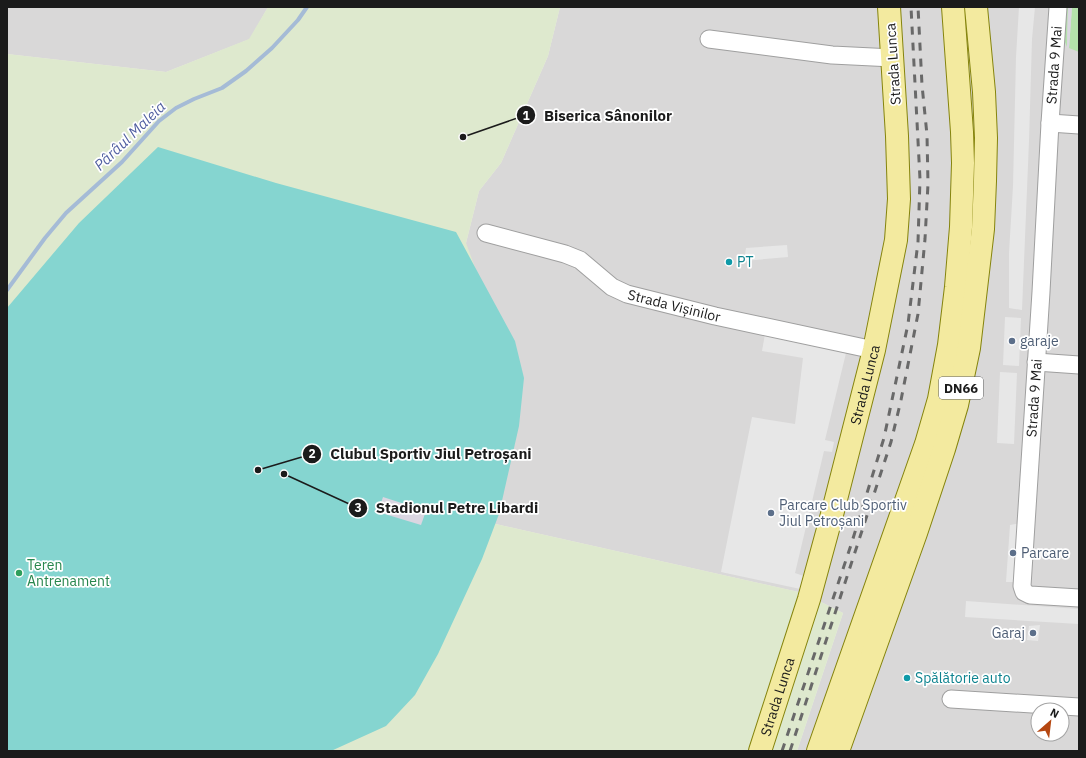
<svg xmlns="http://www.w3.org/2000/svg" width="1086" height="758" font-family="'IBM Plex Sans',sans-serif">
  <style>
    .residential { fill: #d9d8d8; fill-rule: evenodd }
    .farmland { fill: #dee9ce }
    .grass { fill: #b4e2ab }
    .pitch { fill: #85d5d0 }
    .parking { fill: #e7e7e7 }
    .plaza { fill: #dad6e1 }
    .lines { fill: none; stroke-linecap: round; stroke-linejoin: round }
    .stream { stroke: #a5bbd6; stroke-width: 4 }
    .minor-casing { stroke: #9f9f9f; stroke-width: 19 }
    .major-casing { stroke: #85840d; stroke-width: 24 }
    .minor { stroke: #fff; stroke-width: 17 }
    .major { stroke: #f3ea9f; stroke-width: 22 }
    .rail { stroke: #696969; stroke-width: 3; stroke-dasharray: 8 8; stroke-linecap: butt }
    .culture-dot { fill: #0f9aa8; stroke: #fff; stroke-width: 1.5 }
    .service-dot { fill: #5c6f8a; stroke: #fff; stroke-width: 1.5 }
    .leisure-dot { fill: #2e9e5b; stroke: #fff; stroke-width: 1.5 }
    .labels { text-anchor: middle; stroke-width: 3.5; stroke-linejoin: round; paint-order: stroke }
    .shield { fill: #fff; stroke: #5f5f5f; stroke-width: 1 }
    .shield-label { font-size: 13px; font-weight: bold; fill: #1b1b1b }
    .street-label { font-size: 14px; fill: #1b1b1b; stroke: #fff }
    .culture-label { font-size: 14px; fill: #0d838f; stroke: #fff; text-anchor: start }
    .service-label { font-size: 14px; fill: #4e5e75; stroke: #fff; text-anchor: start }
    .leisure-label { font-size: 14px; fill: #27864d; stroke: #fff; text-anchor: start }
    .water-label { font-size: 15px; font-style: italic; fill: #515fa1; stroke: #fff }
    .leader { fill: none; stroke: #1b1b1b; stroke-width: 1.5 }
    .callout-dot { fill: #1b1b1b; stroke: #fff; stroke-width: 1.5 }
    .mark-label { font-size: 12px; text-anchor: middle; font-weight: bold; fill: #fff }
    .callout-label { font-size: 15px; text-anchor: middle; font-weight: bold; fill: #1b1b1b; stroke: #fff; stroke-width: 3.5; stroke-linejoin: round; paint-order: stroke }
  </style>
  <rect width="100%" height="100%" fill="#ecece1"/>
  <g class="residential">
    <path d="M7,7H268L250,39L166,72L7,54Z"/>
    <path d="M560,7H1079V751H797L843,613L803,593L478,520L466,243L479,191L501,163L548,56ZM1038,710H1062V734H1038Z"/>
  </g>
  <path class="farmland" d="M268,7H560L548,56L501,163L479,191L466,243L518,384L478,520L803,593L843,613L797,751H7V54L166,72L249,39Z"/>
  <g class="grass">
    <path d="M1066,7H1068L1067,47L1065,42Z"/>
    <path d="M1072,7H1079V52L1069,48Z"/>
  </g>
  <path class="pitch" d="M158,147L276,183L456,232L515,341L524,378L519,426L499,514L482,559L438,654L415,695L386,726L331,751H7V308L79,223Z"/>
  <g class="parking">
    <path d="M1019,7H1035L1032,39L1029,141L1022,310L1009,308V253L1013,186L1016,57Z"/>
    <path d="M787,245L788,257L744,261L746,248Z"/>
    <path d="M1005,317L1021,318L1019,366L1003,365Z"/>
    <path d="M765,334L846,353L825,440L834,442L832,452L824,451L795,573L809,578L805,590L721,572L752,417L795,424L803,358L762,351Z"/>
    <path d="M1000,372L1017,373L1014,444L997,443Z"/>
    <path d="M1020,523L1016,582H1006L1010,525Z"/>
    <path d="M966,601L1079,609V624L965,617Z"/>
    <path d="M1040,625L1038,641L1027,640L1029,626Z"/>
  </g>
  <g class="plaza">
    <path d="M1068,7H1072L1069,48L1067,47Z"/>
    <path d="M383,497L426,511L421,525L378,512Z"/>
  </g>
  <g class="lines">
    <path class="stream" d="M7,290L45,238L66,213L122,162L159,121L176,108L194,99L222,88L246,71L272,48L298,20L307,7"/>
    <g class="minor-casing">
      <g id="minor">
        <path d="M1058,7L1050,123L1041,292L1022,586L1024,592L1030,595L1079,598"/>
        <path d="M709,39L832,55L893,58"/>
        <path d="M1050,123L1079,125"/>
        <path id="s1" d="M486,233L565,254L580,260L612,287L627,294L715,316L874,350"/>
        <path d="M1036,362L1079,365"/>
        <path d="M951,699L1079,707"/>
      </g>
    </g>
    <g class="major-casing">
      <g id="major">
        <path id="s2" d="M760,751L809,599L834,507L874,350L896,240L899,199L897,136L889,7"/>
        <path d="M818,751L926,444L939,399L949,345L956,287L961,227L963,163L962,132L953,7"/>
        <path d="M838,751L916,533L944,449L957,405L969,348L983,229L985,181L986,138L984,92L976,7"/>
      </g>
    </g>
    <use href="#minor" class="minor"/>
    <use href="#major" class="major"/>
    <g class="rail">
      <path d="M782,751L851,545L884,438L908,324L918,242L920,179L911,7"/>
      <path d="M790,751L891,442L901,400L918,314L925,239L928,184L927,135L922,85L918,7"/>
    </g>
  </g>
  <g class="culture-dot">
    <circle cx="729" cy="262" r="4"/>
    <circle cx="907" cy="678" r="4"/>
  </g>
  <g class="service-dot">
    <circle cx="1012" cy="341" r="4"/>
    <circle cx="771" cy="513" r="4"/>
    <circle cx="1013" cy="553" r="4"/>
    <circle cx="1033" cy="633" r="4"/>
  </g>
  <circle class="leisure-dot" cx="19" cy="573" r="4"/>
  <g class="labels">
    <rect class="shield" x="939" y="377" width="44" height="22" rx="3"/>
    <g class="shield-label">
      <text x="961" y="393">DN66</text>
    </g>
    <g class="street-label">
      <text transform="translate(893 64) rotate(-94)" y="5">Strada Lunca</text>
      <text transform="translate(1054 65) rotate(-86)" y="5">Strada 9 Mai</text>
      <text dy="5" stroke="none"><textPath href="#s1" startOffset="205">Strada Vișinilor</textPath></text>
      <text dy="5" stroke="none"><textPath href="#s2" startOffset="381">Strada Lunca</textPath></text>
      <text transform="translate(1034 398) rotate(-86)" y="5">Strada 9 Mai</text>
      <text dy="5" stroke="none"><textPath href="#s2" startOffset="57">Strada Lunca</textPath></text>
    </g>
    <g class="culture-label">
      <text x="737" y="267">PT</text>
      <text x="915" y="683">Spălătorie auto</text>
    </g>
    <g class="service-label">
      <text x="1020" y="346">garaje</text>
      <text x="779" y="510">Parcare Club Sportiv<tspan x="779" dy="16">Jiul Petroșani</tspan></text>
      <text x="1021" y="558">Parcare</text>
      <text x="1025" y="638" text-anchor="end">Garaj</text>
    </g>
    <g class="leisure-label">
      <text x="27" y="570">Teren<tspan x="27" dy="16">Antrenament</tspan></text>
    </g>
    <g class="water-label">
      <text transform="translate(130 136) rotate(-44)" y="5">Pârâul Maleia</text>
    </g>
  </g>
  <path class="leader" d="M463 137L526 115M258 470L312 454M284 474L358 508"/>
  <g class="callout-dot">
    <circle cx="463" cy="137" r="4"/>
    <circle cx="258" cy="470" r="4"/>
    <circle cx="284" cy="474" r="4"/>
    <circle cx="526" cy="115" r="10"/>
    <circle cx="312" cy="454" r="10"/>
    <circle cx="358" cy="508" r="10"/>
  </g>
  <g class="mark-label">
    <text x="526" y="120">1</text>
    <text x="312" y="458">2</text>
    <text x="358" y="512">3</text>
  </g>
  <g class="callout-label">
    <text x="608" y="121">Biserica Sânonilor</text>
    <text x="431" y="459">Clubul Sportiv Jiul Petroșani</text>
    <text x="457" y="513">Stadionul Petre Libardi</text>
  </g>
  <rect width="1086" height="758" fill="none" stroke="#1b1b1b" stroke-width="16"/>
  <g transform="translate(1050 722) rotate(28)"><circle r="19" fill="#ffffff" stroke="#a4a4a4"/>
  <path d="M0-3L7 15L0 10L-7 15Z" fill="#b54711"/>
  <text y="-6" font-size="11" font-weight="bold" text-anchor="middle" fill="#1b1b1b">N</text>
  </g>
</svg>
